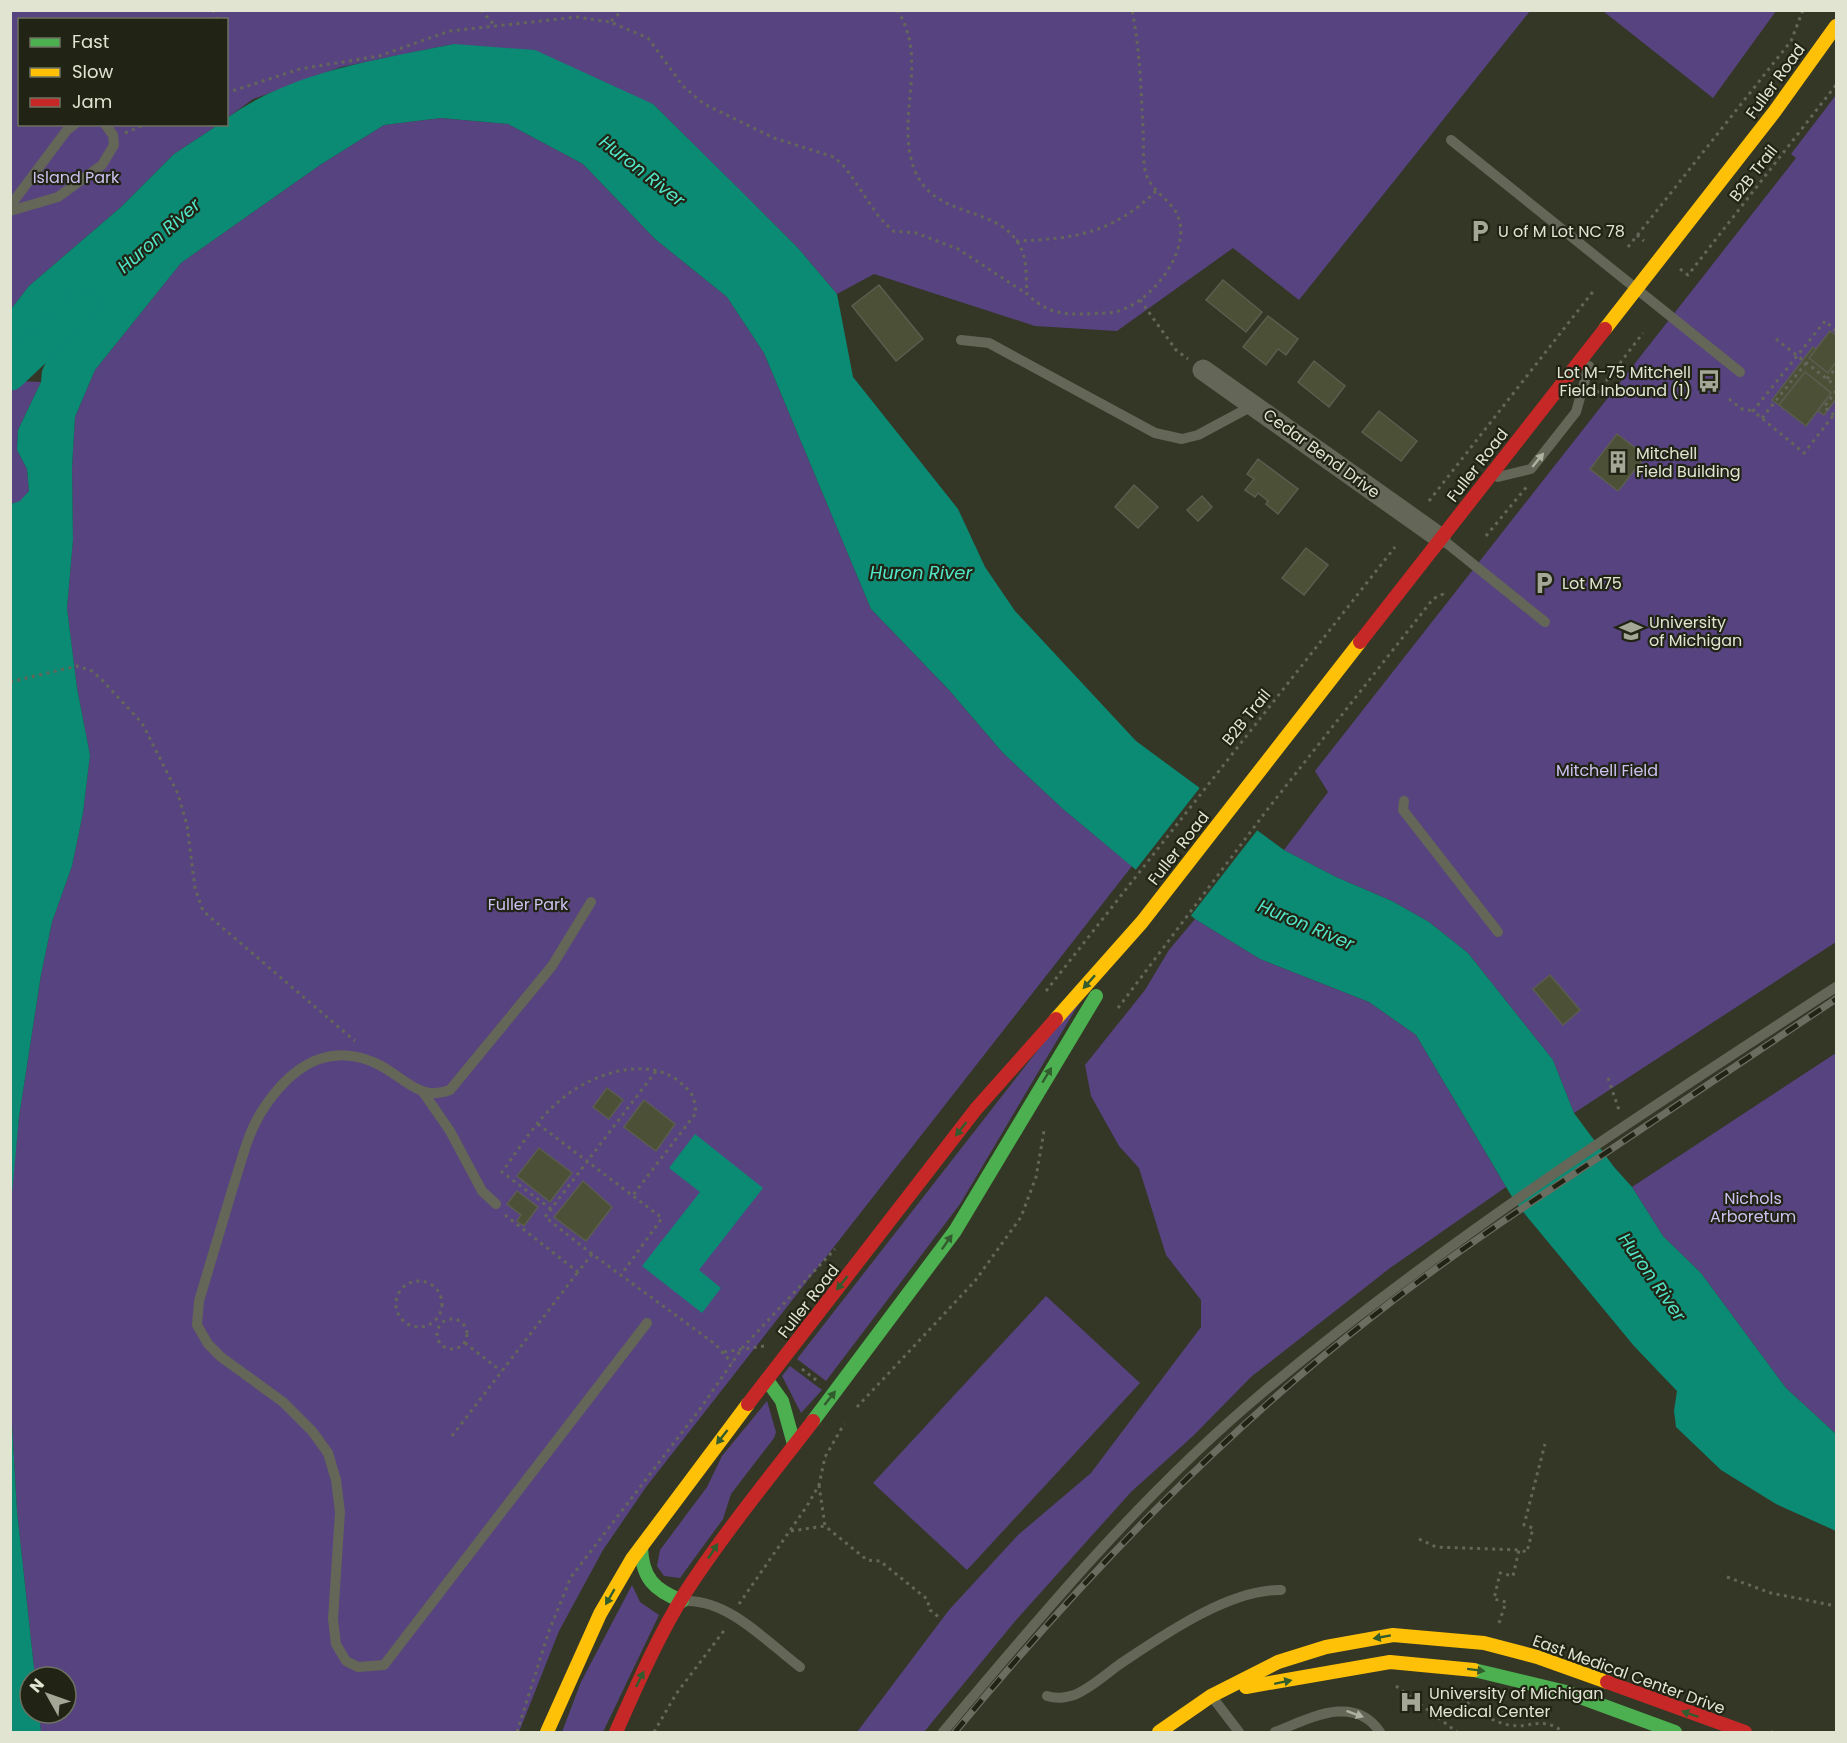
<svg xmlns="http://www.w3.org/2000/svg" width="1847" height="1743" font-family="Poppins,sans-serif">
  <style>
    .green { fill: #574380 }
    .water { fill: #0b8a74 }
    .pier { fill: #343726 }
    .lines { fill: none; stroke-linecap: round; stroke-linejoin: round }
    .river { stroke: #0b8a74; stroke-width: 33 }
    .building { fill: #4c5036; stroke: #5b5d4f; stroke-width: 1.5 }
    .path { stroke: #646659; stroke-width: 3; stroke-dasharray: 3 4.5; stroke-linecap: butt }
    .lane { stroke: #646657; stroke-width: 10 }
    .street { stroke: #646657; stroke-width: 21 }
    .fast { stroke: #4caf50; stroke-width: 14 }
    .slow { stroke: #ffc107; stroke-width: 14 }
    .jam { stroke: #c62828; stroke-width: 14 }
    .rail-casing { stroke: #6b6d61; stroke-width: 7 }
    .rail { stroke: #212415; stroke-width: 4.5; stroke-dasharray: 14; stroke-linecap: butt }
    .oneway { fill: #aeb2a0 }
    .oneway2 { fill: #325c2d }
    .labels { text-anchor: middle; stroke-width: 4.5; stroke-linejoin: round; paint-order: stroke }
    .street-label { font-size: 16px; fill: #e0e4d1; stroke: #212415 }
    .park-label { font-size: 16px; fill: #cdc1f0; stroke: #212415 }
    .poi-label { font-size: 16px; fill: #e0e4d1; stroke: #212415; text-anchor: start }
    .water-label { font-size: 18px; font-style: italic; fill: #52e6c8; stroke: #212415 }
  </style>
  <rect width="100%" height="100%" fill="#343726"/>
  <g class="green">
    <path d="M11,11H1530L1299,300L1233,248L1117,331L1035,326L874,274L837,294L798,248L653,104L454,44L341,67L253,99L227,118L226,20H20V124L218,125L174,154L121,207L29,286L11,309Z"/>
    <path d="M1603,11H1776L1713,98Z"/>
    <path d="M1836,95V942L1574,1113L1553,1060L1468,953L1429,922L1392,901L1336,877L1284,850L1328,792L1315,771L1796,158L1791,154Z"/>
    <path d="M441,118L508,124L583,164L655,239L727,297L764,353L871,609L949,690L1003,753L1063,809L1132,866L646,1487L603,1550L559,1631L519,1732H41L39,1713H66V1677H35L17,1511L10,1389V1205L19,1117L41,975L52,922L72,866L83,813L90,755L77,688L67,608L73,540L72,468L75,417L95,370L181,263L320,165L384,125Z"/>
    <path d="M16,381L41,382L18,430L17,450L27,469L29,491L20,502L11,504V391Z"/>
    <path d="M1195,919L1260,959L1369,1002L1416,1035L1506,1187L1390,1268L1251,1377L1193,1436L1131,1492L1016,1620L924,1732H857L949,1610L1018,1535L1091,1473L1201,1327V1300L1166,1255L1139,1168L1119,1146L1091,1096L1085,1065L1145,990L1169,950Z"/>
    <path d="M1094,978L960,1204L826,1381L797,1359Z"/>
    <path d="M1836,1053V1434L1786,1388L1701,1273L1663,1236L1632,1187Z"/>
    <path d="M1046,1296L1140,1383L967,1570L873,1483Z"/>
    <path d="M790,1366L822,1390L801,1413L782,1376Z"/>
    <path d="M767,1401L776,1432L774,1438L731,1494L723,1519L680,1578L664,1576L657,1566L660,1550L707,1487L722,1456Z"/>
    <path d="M632,1585L640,1602L659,1615L603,1732H562L581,1682Z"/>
  </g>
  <g class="water">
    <path d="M454,44L535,50L653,104L738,188L798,248L837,294L853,377L958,509L985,567L1015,611L1136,741L1284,850L1336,877L1392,901L1429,922L1468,953L1553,1060L1574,1113L1614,1167L1632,1187L1663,1236L1701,1273L1786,1388L1836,1434V1531L1776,1504L1721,1470L1676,1427L1674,1411L1677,1391L1634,1346L1515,1202L1416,1035L1369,1002L1260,959L1195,919L1063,809L1003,753L949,690L871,609L764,353L727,297L655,239L583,164L508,124L441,118L384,125L320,165L181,263L95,370L75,417L72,468L73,540L67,608L77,688L90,755L83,813L72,866L52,922L41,975L19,1117L11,1205V504L20,501L29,491L27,469L17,450L18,430L41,382L42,371L59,332L33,347L11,391V309L29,286L121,207L174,154L218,125L226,124L227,118C292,71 377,60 454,44Z"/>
    <path d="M695,1134L763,1188L699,1270L721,1288L702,1313L642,1266L700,1192L669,1168Z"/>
    <path d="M10,1389L17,1511L35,1677H30V1713H39L41,1732H11Z"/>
  </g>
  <path class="pier" d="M1202,785L1259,828L1189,918L1134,872Z"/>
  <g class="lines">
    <path class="river" d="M10,374L83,305"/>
  </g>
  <g class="building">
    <path d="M1223,280L1262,312L1246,332L1206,300Z"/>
    <path d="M879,285L923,339L896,361L852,306Z"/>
    <path d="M1268,316L1298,339L1286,355L1278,349L1266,365L1243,347Z"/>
    <path d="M1830,331L1836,335V362L1828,373L1809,358Z"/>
    <path d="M1813,347L1816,349L1809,358L1828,373L1836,362V399L1824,415L1818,411L1831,393L1805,372L1779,405L1772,400Z"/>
    <path d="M1314,361L1345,386L1329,407L1298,382Z"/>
    <path d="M1805,372L1831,393L1806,426L1779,405Z"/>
    <path d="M1379,411L1417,441L1401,461L1362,432Z"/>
    <path d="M1617,434L1646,456L1618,491L1590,469Z"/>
    <path d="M1258,459L1298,489L1278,514L1266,504L1268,501L1258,493L1255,497L1245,490L1254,479L1247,474Z"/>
    <path d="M1134,485L1158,507L1138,528L1115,507Z"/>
    <path d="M1202,496L1212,507L1198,521L1187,510Z"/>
    <path d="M1306,548L1328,565L1304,595L1282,578Z"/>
    <path d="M1550,975L1580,1010L1563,1025L1533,989Z"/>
    <path d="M607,1088L623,1100L609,1119L593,1107Z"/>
    <path d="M644,1100L675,1124L656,1151L624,1127Z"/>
    <path d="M539,1148L572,1173L550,1202L517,1176Z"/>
    <path d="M583,1181L612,1207L586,1241L554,1217Z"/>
    <path d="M517,1191L538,1207L524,1226L517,1221L521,1215L507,1204Z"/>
  </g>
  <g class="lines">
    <g class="path">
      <path d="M213,10L217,20"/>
      <path d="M481,10L495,26"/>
      <path d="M897,10C930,59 894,120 915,171C937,223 1004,202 1023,253C1027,265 1026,282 1027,294C1053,319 1073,314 1107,313C1145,312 1195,251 1177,214C1170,200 1150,189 1146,174C1142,160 1144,143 1143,129C1141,89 1140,50 1132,10"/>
      <path d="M611,21L623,10"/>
      <path d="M226,93L300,69L379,56L450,31L577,17L610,22L648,38L683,86L704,104L774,138L834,157L845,167L879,217L893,231L916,233L958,249L1027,294"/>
      <path d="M125,133L146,124"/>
      <path d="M1637,235L1644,241"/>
      <path d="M1016,241C1075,239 1114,233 1157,190"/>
      <path d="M1628,247L1791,41L1803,10"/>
      <path d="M1680,269L1688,275L1836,85"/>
      <path d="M1140,300L1176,350L1188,359"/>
      <path d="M1836,331L1825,321L1753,411L1804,453L1836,412"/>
      <path d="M1776,339L1836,386"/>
      <path d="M1827,379L1836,368"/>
      <path d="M1597,393L1643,333"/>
      <path d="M1729,399L1742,409L1753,411"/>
      <path d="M1834,415L1824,407L1836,391"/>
      <path d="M1762,418L1806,363"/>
      <path d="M1429,501L1595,289"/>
      <path d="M1486,536L1529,484"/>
      <path d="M10,682L77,666L92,671L102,680L142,723L178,794L187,825L195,888L203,911L355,1041"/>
      <path d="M1046,991L1395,547"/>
      <path d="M1118,1008L1267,810L1433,599L1443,594V589"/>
      <path d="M1608,1078L1620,1113"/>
      <path d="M538,1124L662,1218L621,1275"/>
      <path d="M551,1209L502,1172C519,1149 535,1122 557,1103C587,1075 649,1052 683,1085C686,1088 691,1092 692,1095C695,1100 695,1108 696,1113L633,1195"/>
      <path d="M505,1215L578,1272L592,1254L715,1344L732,1363"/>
      <path d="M592,1254L545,1217L656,1071"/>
      <circle cx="419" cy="1304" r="23"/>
      <circle cx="452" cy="1334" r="15"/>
      <path d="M465,1343L501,1371"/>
      <path d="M724,1352L764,1346"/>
      <path d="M802,1369L816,1380"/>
      <path d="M857,1407L975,1281L1021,1217L1036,1177L1044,1131"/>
      <path d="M452,1436L578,1272"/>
      <path d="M819,1485L825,1526L867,1560L880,1561L927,1599L930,1610L940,1618"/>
      <path d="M791,1531L825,1526"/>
      <path d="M1419,1539L1436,1547L1519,1550"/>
      <path d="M1727,1577L1771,1593L1836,1606"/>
      <path d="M739,1604L807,1506L819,1485L825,1457L844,1424"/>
      <path d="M1499,1623L1506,1602L1494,1599L1500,1573L1513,1576L1519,1550L1527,1552L1533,1528L1524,1525L1545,1444"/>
      <path d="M1396,1686L1457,1732"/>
      <path d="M1456,1692C1469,1705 1490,1722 1509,1725C1532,1729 1539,1715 1564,1732"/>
      <path d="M517,1732L549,1631L571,1577L700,1409L743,1347L835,1249"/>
      <path d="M654,1732L676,1694L726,1628"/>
      <path d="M1772,1732L1773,1731"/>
    </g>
    <g class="lane">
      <path d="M1451,140L1740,372"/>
      <path d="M10,206L67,130L75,124"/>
      <path d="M10,211L58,197L102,165L114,145L113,135L105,124"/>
      <path d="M961,340L989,343L1155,433L1182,439L1198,435L1254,405"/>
      <path d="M1498,477L1531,469L1576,412L1589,366"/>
      <path d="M1443,540L1545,622"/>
      <path d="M1404,801L1403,810L1498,932"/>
      <path d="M591,902L552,966L450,1090C418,1103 401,1073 373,1062C323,1041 286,1072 260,1114C247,1136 241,1163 233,1187C222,1225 210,1263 199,1301L197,1325L208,1344L221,1357L283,1402L312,1431L328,1453L336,1480L340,1512L333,1619L336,1644L346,1661L358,1667L384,1665L647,1323"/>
      <path d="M423,1092L450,1131L482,1191L496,1204"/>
      <path d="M686,1601C729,1600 767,1642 800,1667"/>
      <path d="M1047,1696C1057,1699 1064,1698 1074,1695C1090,1689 1106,1674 1120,1664C1162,1636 1229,1589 1281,1590"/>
      <path d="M1213,1698L1239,1732"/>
      <path d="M943,1732C1042,1614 1142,1494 1261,1394C1441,1243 1639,1115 1836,987"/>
      <path d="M1275,1732C1309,1719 1354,1693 1380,1732"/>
    </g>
    <path class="street" d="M1203,370L1440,538"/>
    <g class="fast">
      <path d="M767,1380L782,1401L794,1444"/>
      <path d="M813,1421L955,1231L1096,996"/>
      <path d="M641,1547C642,1578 654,1590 682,1601"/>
      <path d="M1474,1670L1566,1692L1675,1732"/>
    </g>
    <g class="slow">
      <path d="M1605,329L1775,111L1836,26"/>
      <path d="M1056,1019L1142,922L1360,642"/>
      <path d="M1246,1687L1390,1662L1474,1670"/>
      <path d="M547,1732L600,1614L632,1559L748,1404"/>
      <path d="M1159,1732L1211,1696L1278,1662L1326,1647L1393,1635L1484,1643L1537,1657L1607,1682"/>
    </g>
    <g class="jam">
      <path d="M1360,642L1605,329"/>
      <path d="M748,1404L976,1109L1056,1019"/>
      <path d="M1607,1682L1745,1732"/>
      <path d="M616,1732C637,1685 658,1636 685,1593C724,1533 770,1477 813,1421"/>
    </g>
    <g class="rail-casing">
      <path id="rail" d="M955,1732C1083,1578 1219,1435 1377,1313C1452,1254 1531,1202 1610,1150C1685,1100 1761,1049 1836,999"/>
    </g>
    <use href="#rail" class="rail"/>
  </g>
  <defs><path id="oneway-solid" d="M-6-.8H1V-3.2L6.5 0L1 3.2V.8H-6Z" transform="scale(1.5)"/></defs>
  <g class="oneway">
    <use href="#oneway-solid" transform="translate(1538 460) rotate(-51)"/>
    <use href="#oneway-solid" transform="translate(1355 1714) rotate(20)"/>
  </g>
  <g class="oneway2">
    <use href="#oneway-solid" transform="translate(1089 982) rotate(132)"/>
    <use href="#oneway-solid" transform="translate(1047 1075) rotate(-59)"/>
    <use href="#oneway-solid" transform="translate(961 1129) rotate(128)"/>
    <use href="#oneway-solid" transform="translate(947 1242) rotate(-55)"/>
    <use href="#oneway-solid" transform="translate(842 1283) rotate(128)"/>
    <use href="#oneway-solid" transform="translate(830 1398) rotate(-52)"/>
    <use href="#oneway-solid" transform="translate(722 1437) rotate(128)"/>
    <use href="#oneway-solid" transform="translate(713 1551) rotate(-57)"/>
    <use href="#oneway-solid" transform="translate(610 1597) rotate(120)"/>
    <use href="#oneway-solid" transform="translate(1382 1637) rotate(170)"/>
    <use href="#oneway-solid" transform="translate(1476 1670) rotate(7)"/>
    <use href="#oneway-solid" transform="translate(640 1679) rotate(-64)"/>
    <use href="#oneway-solid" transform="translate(1283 1682) rotate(-12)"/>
    <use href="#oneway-solid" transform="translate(1690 1714) rotate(-161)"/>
  </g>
  <defs>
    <g id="parking-bare" transform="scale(1.8)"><path d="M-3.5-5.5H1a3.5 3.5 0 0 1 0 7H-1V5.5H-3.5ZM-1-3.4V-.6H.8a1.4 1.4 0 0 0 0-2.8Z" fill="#a4a795" stroke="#212415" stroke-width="2.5" paint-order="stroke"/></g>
    <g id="bus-bare" transform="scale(1.8)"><path d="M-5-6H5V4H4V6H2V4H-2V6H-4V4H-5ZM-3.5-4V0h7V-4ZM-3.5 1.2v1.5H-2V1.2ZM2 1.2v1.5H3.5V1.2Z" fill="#a4a795" stroke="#212415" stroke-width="2.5" paint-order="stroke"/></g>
    <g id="building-bare" transform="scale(1.8)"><path d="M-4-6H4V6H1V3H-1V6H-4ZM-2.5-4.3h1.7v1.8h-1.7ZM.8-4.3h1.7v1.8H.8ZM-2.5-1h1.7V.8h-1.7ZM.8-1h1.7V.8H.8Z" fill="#a4a795" stroke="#212415" stroke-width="2.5" paint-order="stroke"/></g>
    <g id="university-bare" transform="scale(1.8)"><path d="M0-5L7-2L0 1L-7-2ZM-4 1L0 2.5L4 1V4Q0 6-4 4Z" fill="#a4a795" stroke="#212415" stroke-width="2.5" paint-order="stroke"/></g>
    <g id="hospital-bare" transform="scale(1.8)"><path d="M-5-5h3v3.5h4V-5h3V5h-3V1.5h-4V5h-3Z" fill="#a4a795" stroke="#212415" stroke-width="2.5" paint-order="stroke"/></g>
  </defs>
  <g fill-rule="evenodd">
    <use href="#parking-bare" x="1480" y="231"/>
    <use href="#bus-bare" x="1709" y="381"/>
    <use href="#building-bare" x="1618" y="462"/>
    <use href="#parking-bare" x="1544" y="583"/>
    <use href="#university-bare" x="1631" y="631"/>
    <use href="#hospital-bare" x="1411" y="1702"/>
  </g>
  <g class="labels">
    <g class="street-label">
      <text transform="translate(1775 81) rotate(-54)" y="6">Fuller Road</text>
      <text transform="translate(1753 173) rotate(-52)" y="6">B2B Trail</text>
      <text transform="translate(1322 453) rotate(36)" y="6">Cedar Bend Drive</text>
      <text transform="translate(1477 465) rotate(-52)" y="6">Fuller Road</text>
      <text transform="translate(1246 717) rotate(-51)" y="6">B2B Trail</text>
      <text transform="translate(1178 848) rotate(-52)" y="6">Fuller Road</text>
      <text transform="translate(808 1301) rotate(-52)" y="6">Fuller Road</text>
      <text transform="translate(1629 1674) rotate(20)" y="6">East Medical Center Drive</text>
    </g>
    <g class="park-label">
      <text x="76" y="183">Island Park</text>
      <text x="1607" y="776">Mitchell Field</text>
      <text x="528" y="910">Fuller Park</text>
      <text x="1753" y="1204">Nichols<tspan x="1753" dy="18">Arboretum</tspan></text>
    </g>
    <g class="poi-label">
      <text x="1498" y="237">U of M Lot NC 78</text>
      <text x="1691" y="378" text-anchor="end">Lot M-75 Mitchell<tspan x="1691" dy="18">Field Inbound (1)</tspan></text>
      <text x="1636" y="459">Mitchell<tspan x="1636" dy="18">Field Building</tspan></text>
      <text x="1562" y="589">Lot M75</text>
      <text x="1649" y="628">University<tspan x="1649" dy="18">of Michigan</tspan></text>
      <text x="1429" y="1699">University of Michigan<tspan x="1429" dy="18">Medical Center</tspan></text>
    </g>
    <g class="water-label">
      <text transform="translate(642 171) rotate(38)" y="6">Huron River</text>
      <text transform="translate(159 236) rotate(-41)" y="6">Huron River</text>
      <text x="921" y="579">Huron River</text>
      <text transform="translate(1306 925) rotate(23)" y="6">Huron River</text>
      <text transform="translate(1652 1277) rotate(55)" y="6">Huron River</text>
    </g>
  </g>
  <rect width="1847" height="1743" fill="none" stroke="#e0e4d1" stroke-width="24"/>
  <rect x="18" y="18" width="210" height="108" fill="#212415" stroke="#6d7160" stroke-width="1.5"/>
  <rect x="30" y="38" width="30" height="9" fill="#4caf50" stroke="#6d7160" stroke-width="1.5"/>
  <text x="72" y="48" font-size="18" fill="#e0e4d1">Fast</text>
  <rect x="30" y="68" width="30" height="9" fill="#ffc107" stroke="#6d7160" stroke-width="1.5"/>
  <text x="72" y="78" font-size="18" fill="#e0e4d1">Slow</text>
  <rect x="30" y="98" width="30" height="9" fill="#c62828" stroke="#6d7160" stroke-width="1.5"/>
  <text x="72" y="108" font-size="18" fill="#e0e4d1">Jam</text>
  <g transform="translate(48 1695) rotate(310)"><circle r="28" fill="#212415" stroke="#6d7160" stroke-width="1.5"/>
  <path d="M0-4.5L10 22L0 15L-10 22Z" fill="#a4a795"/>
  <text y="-9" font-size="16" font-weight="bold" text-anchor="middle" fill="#e0e4d1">N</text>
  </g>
</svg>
